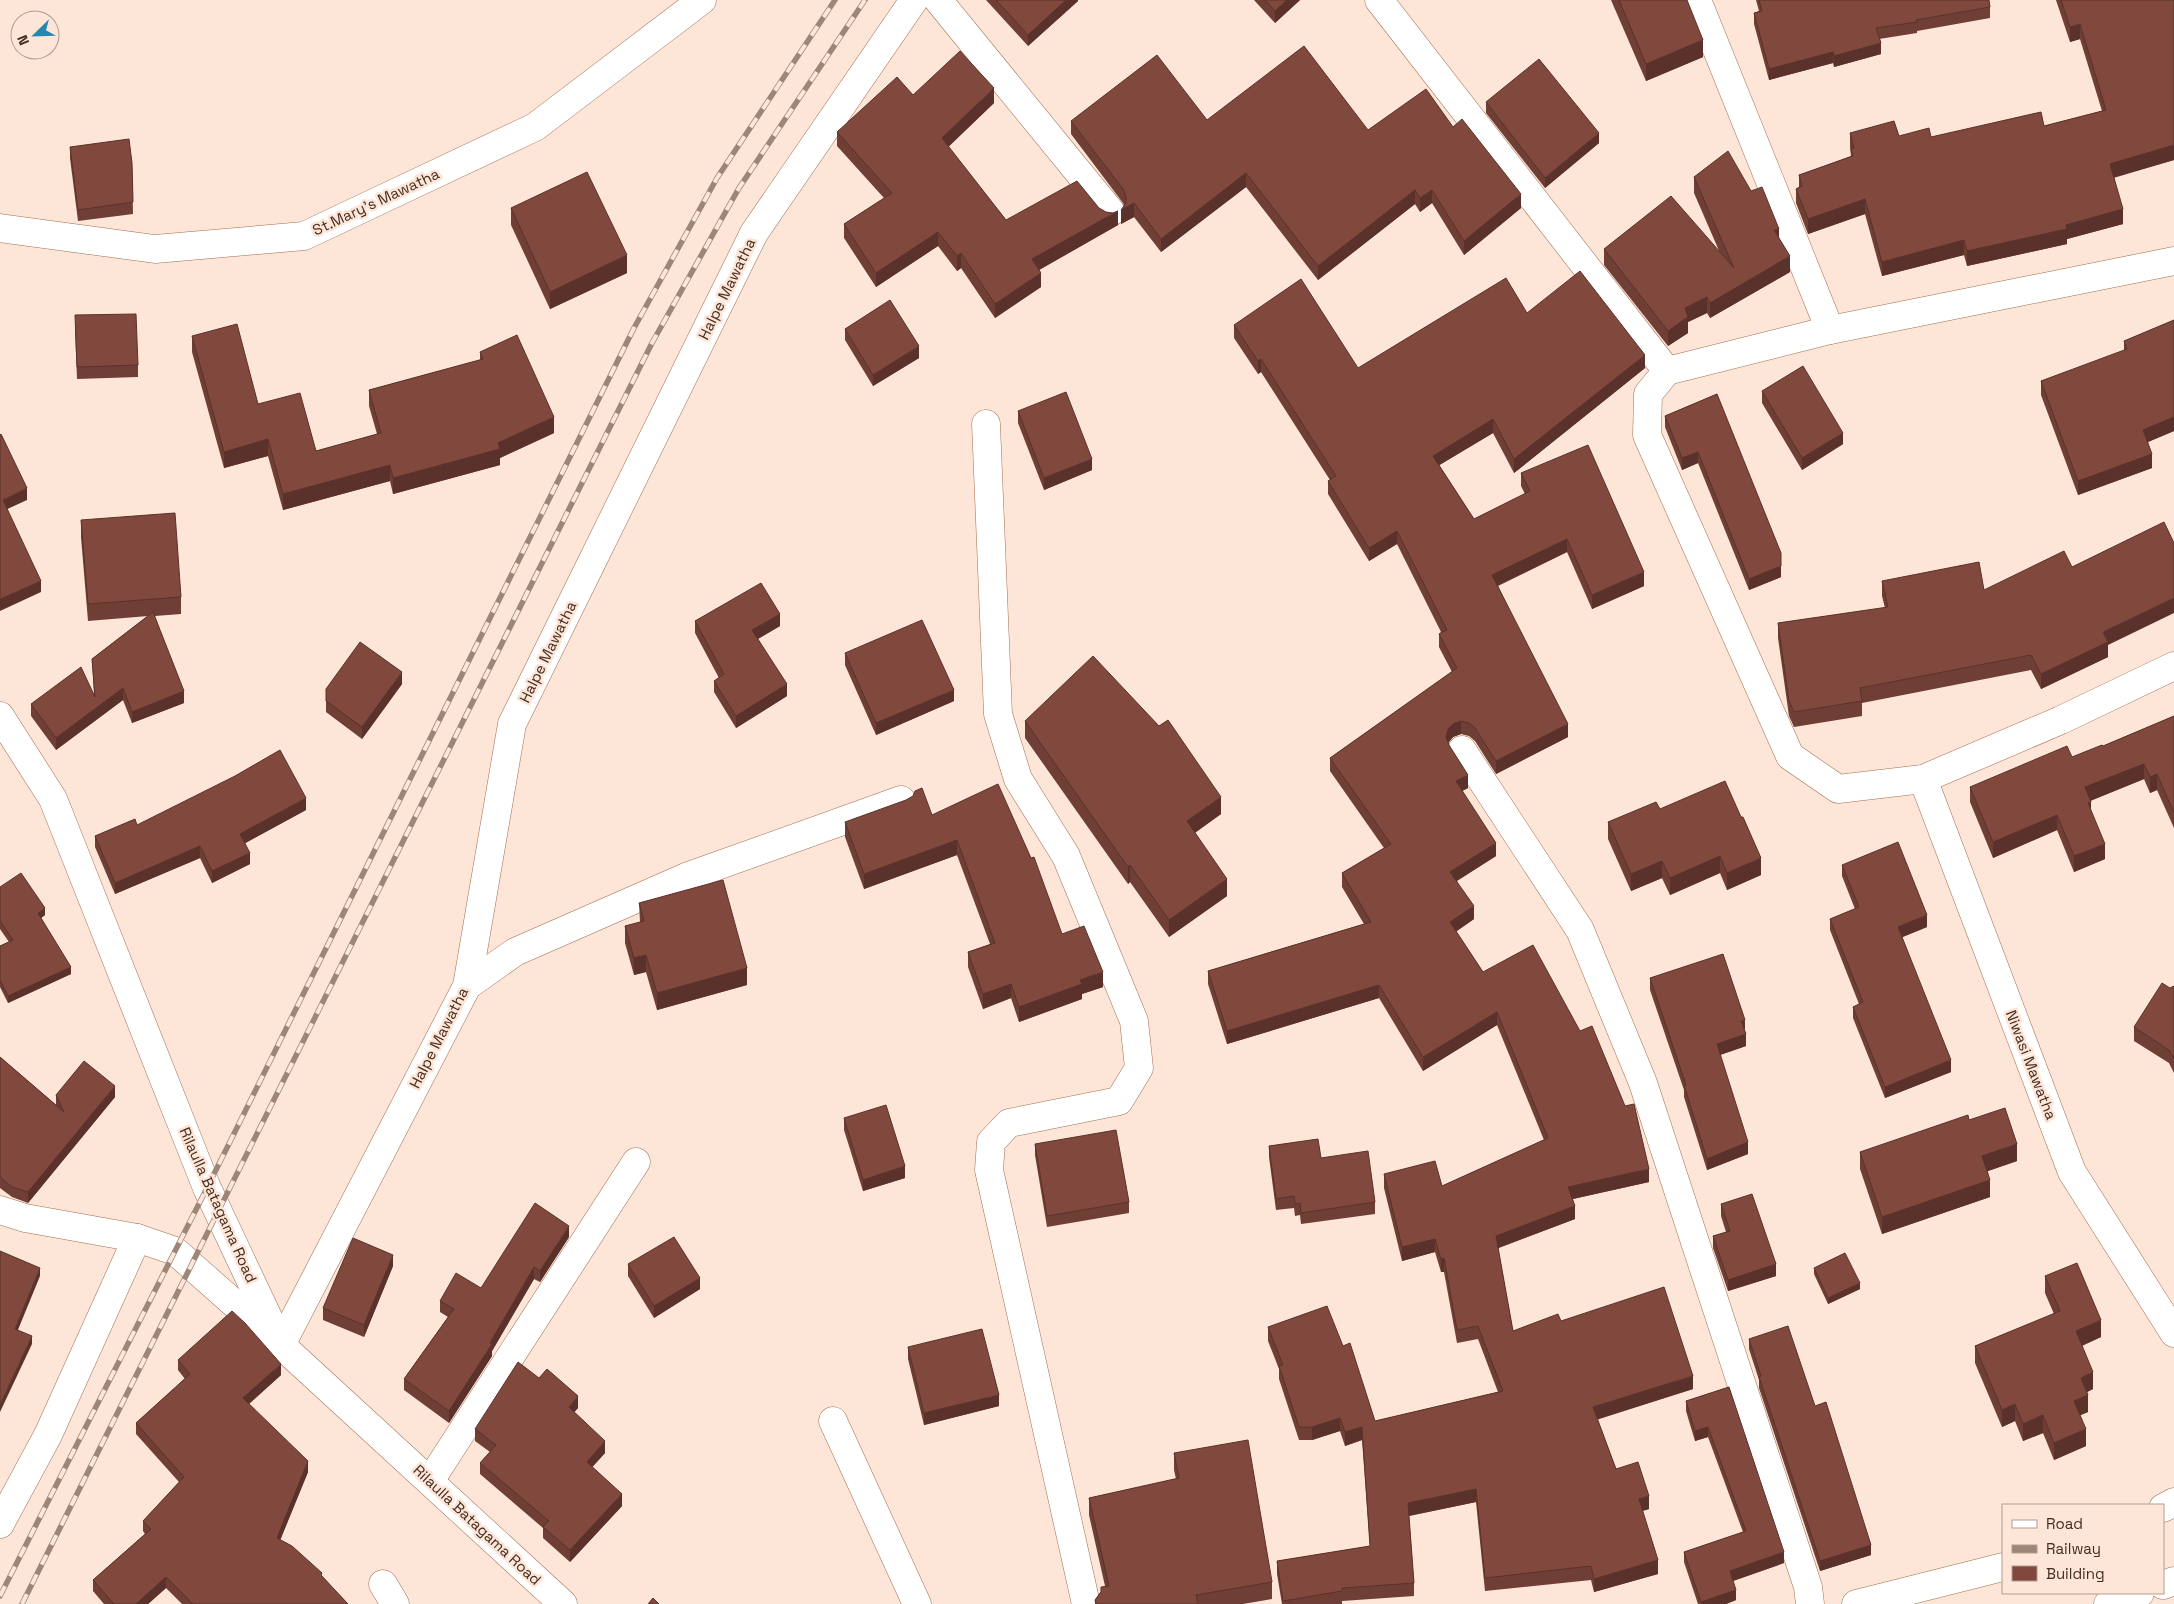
<svg xmlns="http://www.w3.org/2000/svg" width="2174" height="1604" font-family="'Space Grotesk',sans-serif">
  <style>
    .lines { fill: none; stroke-linecap: round; stroke-linejoin: round }
    .minor-casing { stroke: #a36e4f; stroke-width: 29 }
    .highway-casing { stroke: #a36e4f; stroke-width: 29 }
    .minor { stroke: #fff; stroke-width: 28 }
    .highway { stroke: #fff; stroke-width: 28 }
    .rail-casing { stroke: #9d8578; stroke-width: 5.5 }
    .rail { stroke: #fde5d7; stroke-width: 4; stroke-dasharray: 11; stroke-linecap: butt }
    .wall { fill: #6f3e34 }
    .shaded-wall { fill: #5a322b }
    .building { fill: #81483d; stroke: #5a322b }
    .labels { text-anchor: middle; stroke-width: 5; stroke-linejoin: round; paint-order: stroke }
    .street-label { font-size: 15px; fill: #442d20; stroke: #fde5d7 }
  </style>
  <rect width="100%" height="100%" fill="#fde5d7"/>
  <g class="lines">
    <g class="minor-casing">
      <g id="minor">
        <path d="M938,0L1111,212"/>
        <path d="M1379,0L1667,371"/>
        <path d="M1697,0L1830,330"/>
        <path d="M0,228L155,249L304,236L535,127L702,0"/>
        <path d="M2174,261L1830,330L1667,371L1648,394L1647,435L1790,756L1838,789L1923,779L2061,720L2174,666"/>
        <path d="M986,424L998,714L1018,779L1066,856L1134,1021L1139,1068L1119,1101L1009,1123L991,1142L989,1170L1086,1604"/>
        <path d="M0,716L53,799L207,1188L281,1345L563,1604"/>
        <path d="M1462,750L1580,930L1643,1083L1808,1587L1810,1604"/>
        <path d="M1923,779L2072,1172L2174,1333"/>
        <path d="M467,986L515,952L686,877L901,800"/>
        <path d="M0,1210L25,1218L137,1238L175,1251L281,1345L467,986L512,724L754,233L914,0"/>
        <path d="M833,1421L917,1604"/>
        <path d="M430,1481L636,1162"/>
        <path d="M0,1524L48,1435L137,1238"/>
        <path d="M383,1584L395,1604"/>
      </g>
    </g>
    <g class="highway-casing">
      <g id="highway">
        <path d="M2163,1508L2174,1502"/>
        <path d="M2163,1585L2174,1581"/>
        <path d="M1856,1604L2003,1567"/>
        <path d="M2108,1604L2140,1593"/>
      </g>
    </g>
    <use href="#minor" class="minor"/>
    <use href="#highway" class="highway"/>
    <g class="rail-casing">
      <g id="rail">
        <path d="M0,1596L207,1188L634,328L717,178L835,0"/>
        <path d="M22,1604L652,343L739,188L865,0"/>
      </g>
    </g>
    <use href="#rail" class="rail"/>
  </g>
  <g class="wall">
    <path d="M986,0H1078V1L1028,46Z"/>
    <path d="M1254,0H1300L1275,23Z"/>
    <path d="M1611,0H1687L1703,57L1646,81Z"/>
    <path d="M1756,0H1989L1990,7V18L1917,31V33L1879,39L1881,54L1834,67L1833,63L1769,80L1754,24V13L1759,11Z"/>
    <path d="M2056,0H2174V160L2114,177L2123,224L2067,239V244L1967,266L1964,255L1882,276L1865,214L1808,234L1796,203V189L1799,187V175L1851,156L1850,147V133L1899,136L1931,137L2044,126L2102,111L2080,39L2070,42Z"/>
    <path d="M913,95L994,103L948,147L1006,220L1099,208L1118,225L1039,270L1041,287L995,318L961,268L957,271L938,246L876,287L844,238V224L884,198L837,146V132Z"/>
    <path d="M1486,102L1599,143L1545,188L1486,113Z"/>
    <path d="M1207,120L1368,130L1453,127L1521,208L1464,255L1432,203L1420,212L1415,204L1318,280L1246,187L1161,252L1134,217L1121,224L1124,205L1123,203L1071,134V121Z"/>
    <path d="M70,147L132,163L133,214L78,221L70,158Z"/>
    <path d="M1694,177L1779,237L1790,272L1710,318L1707,313L1688,322V333L1668,346L1604,265V249L1720,253L1694,193Z"/>
    <path d="M511,208L627,273L550,309L511,225Z"/>
    <path d="M1527,313L1645,368L1514,473L1493,433L1439,465L1474,519L1525,494L1521,486V473L1644,586L1592,609L1567,552L1498,586L1568,737L1496,774L1475,741L1469,736L1461,734L1453,737L1448,743L1468,788L1462,791L1496,856L1457,881L1474,919L1456,931L1483,972L1649,1182L1573,1199L1575,1219L1498,1248L1513,1331L1561,1321L1693,1389L1597,1419L1616,1469L1649,1509L1642,1511L1658,1574L1594,1592L1591,1580L1485,1591L1476,1502L1409,1516L1414,1583V1596L1342,1601V1604H1282L1277,1574V1561L1370,1546L1362,1440L1345,1446L1340,1431L1312,1440H1299L1279,1379V1369L1268,1341V1327L1343,1346L1375,1421L1498,1392L1478,1339L1457,1343L1444,1272H1441L1435,1252L1402,1261L1384,1188V1174L1442,1186L1544,1140L1497,1025L1423,1071L1379,998L1227,1044L1208,984V971L1364,924L1342,887V873L1384,848L1330,771V758L1452,672L1439,647V634L1441,632L1397,544L1369,561L1328,494V481L1330,480L1261,372L1258,374L1234,338V325L1358,368Z"/>
    <path d="M2174,320V431L2148,442L2152,468L2078,495L2041,395V381L2124,351V341Z"/>
    <path d="M75,327L138,365V377L77,379Z"/>
    <path d="M845,329L919,358L873,386L845,340Z"/>
    <path d="M192,336L258,404L316,451L377,434L369,406V390L480,360V352L554,433L500,458V465L393,494L390,481L283,510L268,456L224,468L192,352Z"/>
    <path d="M1762,391L1843,444L1802,470L1762,403Z"/>
    <path d="M1717,394L1781,577L1749,590L1698,463L1682,470L1665,427V416Z"/>
    <path d="M1018,411L1092,470L1044,490L1018,423Z"/>
    <path d="M81,520L181,597V614L155,616L184,703L132,723L123,700L56,750L31,716V704L94,694L92,659L148,616L88,621L81,537Z"/>
    <path d="M1882,581L1984,590L2108,645V657L2041,689L2031,670L1862,703V716L1794,727L1789,716L1778,638V623L1885,608L1882,596Z"/>
    <path d="M695,621L780,626L758,639L787,696L736,728L714,692V681L719,678L695,633Z"/>
    <path d="M845,653L954,701L876,735L845,665Z"/>
    <path d="M402,684L362,739L326,712V689Z"/>
    <path d="M2174,716V828L2157,790L2150,793L2144,779L2090,801L2091,810L2105,859L2074,872L2057,830L1993,858L1970,802V787L2072,757L2103,746Z"/>
    <path d="M1025,721L1221,814L1195,833L1227,896L1169,937L1130,882L1128,884L1025,738Z"/>
    <path d="M1660,809L1761,875L1727,890L1720,873L1670,895L1662,878L1631,891L1608,839V822Z"/>
    <path d="M306,810L245,843L250,864L212,883L200,858L115,894L95,847V836L137,825Z"/>
    <path d="M932,815L1062,934L1103,987L1082,994V999L1019,1022L1011,998L983,1009L968,967V952L990,944L957,855L864,889L845,837V822Z"/>
    <path d="M1842,865L1927,927L1902,937L1951,1072L1885,1098L1853,1018V1007L1859,1004L1830,930V919L1855,909L1842,876Z"/>
    <path d="M0,887L45,915L41,918L71,974L8,1003L0,987V946L9,942L0,929Z"/>
    <path d="M639,903L747,985L657,1010L646,972L634,975L625,943V926L640,922Z"/>
    <path d="M1650,978L1745,1031L1746,1046L1720,1055L1748,1154L1707,1170L1684,1097V1090L1650,990Z"/>
    <path d="M2174,986V1073L2169,1063L2134,1041V1027L2170,988Z"/>
    <path d="M0,1057L56,1105V1095L115,1097L28,1203L12,1197L0,1188Z"/>
    <path d="M844,1118L905,1178L863,1191L844,1130Z"/>
    <path d="M1969,1120L2017,1161L1988,1171L1990,1197L1882,1234L1860,1169V1152Z"/>
    <path d="M1035,1144L1129,1202V1213L1047,1227L1035,1155Z"/>
    <path d="M1269,1146L1321,1158L1375,1202V1214L1301,1224L1300,1215L1295,1216L1294,1208L1276,1210L1269,1157Z"/>
    <path d="M1721,1204L1776,1276L1728,1291L1713,1248V1236L1726,1232L1721,1216Z"/>
    <path d="M569,1237L540,1282L534,1279L492,1351V1356L449,1423L404,1390V1379L448,1317L440,1312V1301L481,1288Z"/>
    <path d="M628,1264L700,1289L654,1318L628,1276Z"/>
    <path d="M393,1266L364,1337L323,1320V1308Z"/>
    <path d="M1814,1268L1860,1289L1828,1304L1814,1274Z"/>
    <path d="M2045,1276L2101,1337L2082,1346L2093,1389L2087,1392L2088,1412L2080,1415L2086,1446L2054,1460L2043,1433L2023,1441L2015,1421L2002,1427L1975,1363V1346L2054,1314L2045,1293Z"/>
    <path d="M1749,1339L1871,1555L1820,1571L1759,1388V1380L1749,1349Z"/>
    <path d="M908,1347L999,1406L924,1425L908,1359Z"/>
    <path d="M178,1360L281,1375L249,1404L308,1472L280,1540L322,1577L348,1604H182L166,1588L148,1604H104L93,1591V1580L145,1534L143,1531V1521L179,1482L136,1434V1423L185,1379L178,1370Z"/>
    <path d="M1729,1387L1784,1563L1733,1581L1736,1600L1726,1604H1698L1684,1562V1552L1743,1532L1708,1437L1695,1441L1686,1411V1401Z"/>
    <path d="M578,1408L574,1412L605,1453L592,1467L622,1506L570,1562L543,1538V1528L480,1474V1463L490,1452L475,1441V1429Z"/>
    <path d="M1174,1453L1272,1582V1599L1243,1604H1095V1600L1105,1586L1089,1515V1498L1176,1479L1174,1470Z"/>
  </g>
  <g class="shaded-wall">
    <path d="M1066,0H1078V1L1028,46V35Z"/>
    <path d="M1287,0H1300L1275,23V11Z"/>
    <path d="M2080,24V39L2070,42V27Z"/>
    <path d="M1703,40V57L1646,81V64Z"/>
    <path d="M1881,43V54L1834,67V56Z"/>
    <path d="M1833,52V63L1769,80V69Z"/>
    <path d="M994,88V103L942,153V138Z"/>
    <path d="M1599,133V143L1545,188V178Z"/>
    <path d="M2174,145V160L2110,179V164Z"/>
    <path d="M1246,173V187L1161,252V239Z"/>
    <path d="M1415,190V204L1318,280V266Z"/>
    <path d="M1432,190V203L1420,212V198Z"/>
    <path d="M1521,194V208L1464,255V241Z"/>
    <path d="M1865,199V214L1808,234V219Z"/>
    <path d="M1134,203V217L1121,224V210Z"/>
    <path d="M2123,209V224L2067,239V244L1967,266V251Z"/>
    <path d="M1118,211V225L1032,274V259Z"/>
    <path d="M1779,229V244L1774,230Z"/>
    <path d="M938,232V246L876,287V273Z"/>
    <path d="M1964,240V255L1882,276V262Z"/>
    <path d="M961,253V268L957,271V256Z"/>
    <path d="M627,255V273L550,309V292Z"/>
    <path d="M1790,256V272L1710,318V303Z"/>
    <path d="M1041,273V287L995,318V304Z"/>
    <path d="M1707,297V313L1688,322V333L1668,346V331L1685,308Z"/>
    <path d="M919,346V358L873,386V375Z"/>
    <path d="M1645,355V368L1514,473V459Z"/>
    <path d="M1261,359V372L1258,374V361Z"/>
    <path d="M554,417V433L500,458V465L393,494V478L498,443Z"/>
    <path d="M2174,417V431L2143,444V430Z"/>
    <path d="M1493,419V433L1433,469V456Z"/>
    <path d="M1843,433V444L1802,470V458Z"/>
    <path d="M268,439V456L224,468V452Z"/>
    <path d="M1698,452V463L1682,470V458Z"/>
    <path d="M2152,454V468L2078,495V481Z"/>
    <path d="M1092,459V470L1044,490V478Z"/>
    <path d="M390,465V481L283,510V494Z"/>
    <path d="M27,488V500L3,511V500Z"/>
    <path d="M1397,531V544L1369,561V548Z"/>
    <path d="M1567,539V552L1492,588V575Z"/>
    <path d="M1781,566V577L1749,590V579Z"/>
    <path d="M1644,572V586L1592,609V595Z"/>
    <path d="M41,581V592L0,611V599Z"/>
    <path d="M2174,598V613L2108,645V657L2041,689V674L2103,632Z"/>
    <path d="M780,614V626L752,642V630Z"/>
    <path d="M402,672V684L362,739V727Z"/>
    <path d="M787,684V696L736,728V716Z"/>
    <path d="M123,688V700L56,750V738Z"/>
    <path d="M954,690V701L876,735V723Z"/>
    <path d="M184,691V703L132,723V712Z"/>
    <path d="M1461,721V734L1453,737L1448,743L1446,737L1448,729L1453,724Z"/>
    <path d="M1568,724V737L1496,774V761Z"/>
    <path d="M2144,764V779L2085,803V787Z"/>
    <path d="M2157,774V790L2150,793V777Z"/>
    <path d="M1468,775V788L1456,794V781Z"/>
    <path d="M1221,797V814L1187,838V821Z"/>
    <path d="M306,798V810L240,846V834Z"/>
    <path d="M2091,802V817L2088,803Z"/>
    <path d="M2057,815V830L1993,858V842Z"/>
    <path d="M957,840V855L864,889V874Z"/>
    <path d="M1496,843V856L1450,885V872Z"/>
    <path d="M2105,844V859L2074,872V856Z"/>
    <path d="M200,846V858L115,894V883Z"/>
    <path d="M250,853V864L212,883V871Z"/>
    <path d="M1720,856V873L1670,895V878Z"/>
    <path d="M1761,858V875L1727,890V873Z"/>
    <path d="M1662,861V878L1631,891V874Z"/>
    <path d="M1130,865V882L1128,884V867Z"/>
    <path d="M1227,879V896L1169,937V920Z"/>
    <path d="M1474,906V919L1450,936V922Z"/>
    <path d="M45,908V915L38,920V913Z"/>
    <path d="M1927,915V927L1898,939V927Z"/>
    <path d="M646,955V972L634,975V958Z"/>
    <path d="M71,967V974L8,1003V996Z"/>
    <path d="M747,968V985L657,1010V993Z"/>
    <path d="M1103,972V987L1082,994V999L1019,1022V1007L1080,980Z"/>
    <path d="M1011,984V998L983,1009V994Z"/>
    <path d="M1379,985V998L1227,1044V1031Z"/>
    <path d="M1497,1012V1025L1423,1071V1057Z"/>
    <path d="M1745,1020V1031L1741,1021Z"/>
    <path d="M1746,1034V1046L1717,1056V1044Z"/>
    <path d="M1951,1060V1072L1885,1098V1087Z"/>
    <path d="M115,1086V1097L28,1203V1192Z"/>
    <path d="M1748,1142V1154L1707,1170V1159Z"/>
    <path d="M2017,1144V1161L1982,1173V1156Z"/>
    <path d="M905,1166V1178L863,1191V1180Z"/>
    <path d="M1649,1169V1182L1568,1200V1187Z"/>
    <path d="M1990,1180V1197L1882,1234V1217Z"/>
    <path d="M1575,1206V1219L1496,1249V1236Z"/>
    <path d="M569,1226V1237L540,1282V1271Z"/>
    <path d="M1435,1239V1252L1402,1261V1247Z"/>
    <path d="M393,1255V1266L364,1337V1325Z"/>
    <path d="M1444,1258V1272H1441V1259Z"/>
    <path d="M1776,1264V1276L1728,1291V1280Z"/>
    <path d="M534,1267V1279L492,1351V1356L449,1423V1411L490,1343Z"/>
    <path d="M40,1268V1276L15,1337V1329Z"/>
    <path d="M700,1278V1289L654,1318V1306Z"/>
    <path d="M1860,1283V1289L1828,1304V1298Z"/>
    <path d="M2101,1320V1337L2076,1348V1331Z"/>
    <path d="M32,1336V1344L0,1412V1405Z"/>
    <path d="M281,1364V1375L243,1409V1398Z"/>
    <path d="M2093,1372V1389L2081,1395V1378Z"/>
    <path d="M1693,1376V1389L1593,1421V1407Z"/>
    <path d="M999,1395V1406L924,1425V1413Z"/>
    <path d="M2088,1395V1412L2074,1418V1401Z"/>
    <path d="M578,1396V1408L569,1418V1407Z"/>
    <path d="M2015,1404V1421L2002,1427V1410Z"/>
    <path d="M2043,1415V1433L2023,1441V1424Z"/>
    <path d="M1340,1418V1431L1312,1440V1427Z"/>
    <path d="M1362,1427V1440L1345,1446V1432Z"/>
    <path d="M1708,1427V1437L1695,1441V1431Z"/>
    <path d="M2086,1429V1446L2054,1460V1443Z"/>
    <path d="M605,1441V1453L587,1473V1462Z"/>
    <path d="M308,1461V1472L277,1548V1538Z"/>
    <path d="M1476,1489V1502L1408,1516V1503Z"/>
    <path d="M622,1494V1506L570,1562V1550Z"/>
    <path d="M1649,1496V1509L1639,1512V1499Z"/>
    <path d="M1871,1545V1555L1820,1571V1561Z"/>
    <path d="M1784,1552V1563L1730,1582V1571Z"/>
    <path d="M1658,1560V1574L1594,1592V1579Z"/>
    <path d="M166,1577V1588L148,1604H136Z"/>
    <path d="M1736,1590V1600L1726,1604H1701V1602Z"/>
  </g>
  <g class="building">
    <path d="M996,0H1066L1028,35Z"/>
    <path d="M1265,0H1287L1275,11Z"/>
    <path d="M1619,0H1687L1703,40L1646,64Z"/>
    <path d="M1759,0H1989L1990,7L1916,20L1917,22L1876,28L1881,43L1834,56L1833,52L1769,69L1754,13L1762,11Z"/>
    <path d="M2061,0H2174V145L2110,164L2123,209L2066,225L2067,229L1967,251L1964,240L1882,262L1865,199L1808,219L1796,189L1802,186L1799,175L1853,156L1851,149L1854,148L1850,133L1894,121L1899,136L1929,128L1931,137L2041,112L2044,126L2106,110L2080,24L2070,27Z"/>
    <path d="M1304,46L1368,130L1426,89L1453,127L1462,119L1521,194L1464,241L1432,190L1420,198L1415,190L1318,266L1246,173L1161,239L1134,203L1121,210L1126,203V196L1123,189L1071,121L1157,55L1207,120Z"/>
    <path d="M960,51L994,88L942,138L1006,220L1077,181L1099,208L1106,212L1113,213L1118,211L1032,259L1041,273L995,304L961,253L957,256L938,232L876,273L844,224L892,193L837,132L897,77L913,95Z"/>
    <path d="M1539,59L1599,133L1545,178L1486,102Z"/>
    <path d="M129,139L132,163L133,202L78,210L70,147Z"/>
    <path d="M1728,151L1751,191L1762,187L1779,229L1774,230L1790,256L1710,303L1707,297L1685,308L1688,317L1668,331L1604,249L1671,196L1734,268L1694,177Z"/>
    <path d="M587,172L627,255L550,292L511,208Z"/>
    <path d="M1580,271L1645,355L1514,459L1493,419L1433,456L1474,519L1530,491L1521,473L1588,445L1644,572L1592,595L1567,539L1492,575L1568,724L1496,761L1475,728L1469,723L1461,721L1453,724L1448,729L1446,737L1449,745L1468,775L1456,781L1496,843L1450,872L1474,906L1450,922L1483,972L1533,945L1580,1031L1592,1026L1625,1106L1634,1104L1649,1169L1568,1187L1575,1206L1496,1236L1513,1331L1558,1314L1561,1321L1664,1287L1693,1376L1593,1407L1616,1469L1638,1462L1649,1496L1639,1499L1658,1560L1594,1579L1591,1566L1485,1578L1476,1489L1408,1503L1414,1583L1342,1588V1591L1283,1601L1277,1561L1370,1546L1362,1427L1345,1432L1340,1418L1312,1427H1299L1279,1366L1283,1365L1268,1327L1327,1306L1343,1346L1350,1343L1375,1421L1503,1391L1478,1326L1457,1330L1444,1258L1441,1259L1435,1239L1402,1247L1384,1174L1435,1161L1442,1186L1548,1138L1497,1012L1423,1057L1379,985L1227,1031L1208,971L1371,922L1342,873L1391,844L1330,758L1457,668L1439,634L1447,630L1397,531L1369,548L1328,481L1336,476L1261,359L1258,361L1234,325L1301,279L1358,368L1506,278L1527,313Z"/>
    <path d="M890,300L919,346L873,375L845,329Z"/>
    <path d="M136,314L138,365L77,367L75,315Z"/>
    <path d="M2174,320V417L2143,430L2152,454L2078,481L2041,381L2127,349L2124,341Z"/>
    <path d="M237,324L258,404L300,393L316,451L381,433L369,390L483,359L480,352L517,335L554,417L498,443L500,449L393,478L390,465L283,494L268,439L224,452L192,336Z"/>
    <path d="M1803,366L1843,433L1802,458L1762,391Z"/>
    <path d="M1066,392L1092,459L1044,478L1018,411Z"/>
    <path d="M1717,394L1781,553V566L1749,579L1698,452L1682,458L1665,416Z"/>
    <path d="M1,434L27,488L3,500L41,581L0,599V435Z"/>
    <path d="M175,513L181,597L88,604L81,520Z"/>
    <path d="M2164,522L2174,543V598L2103,632L2108,642L2041,674L2031,655L1860,688L1862,701L1794,712L1789,701L1778,623L1888,607L1882,581L1979,562L1984,590L2064,551L2072,567Z"/>
    <path d="M761,583L780,614L752,630L787,684L736,716L714,681L724,674L695,621Z"/>
    <path d="M153,612L184,691L132,712L123,688L56,738L31,704L81,667L95,697L92,659Z"/>
    <path d="M922,620L954,690L876,723L845,653Z"/>
    <path d="M360,642L402,672L362,727L326,701V689Z"/>
    <path d="M1093,656L1159,726L1168,720L1221,797L1187,821L1227,879L1169,920L1130,865L1128,867L1025,721Z"/>
    <path d="M2174,716V813L2157,774L2150,777L2144,764L2085,787L2091,802L2088,803L2105,844L2074,856L2057,815L1993,842L1970,787L2067,746L2072,757L2102,745L2103,746Z"/>
    <path d="M280,750L306,798L240,834L250,853L212,871L200,846L115,883L95,836L135,819L137,825L235,776Z"/>
    <path d="M1725,781L1741,817H1743L1761,858L1727,873L1720,856L1670,878L1662,861L1631,874L1608,822L1656,802L1660,809Z"/>
    <path d="M998,784L1031,858L1034,857L1062,934L1084,926L1103,972L1080,980L1082,984L1019,1007L1011,984L983,994L968,952L995,943L957,840L864,874L845,822L906,800L913,796L915,791L922,788L932,815Z"/>
    <path d="M1898,842L1927,915L1898,927L1951,1060L1885,1087L1853,1007L1863,1002L1830,919L1859,907L1842,865Z"/>
    <path d="M21,873L45,908L38,913L71,967L8,996L0,980V946L13,940L0,921V887Z"/>
    <path d="M723,880L747,968L657,993L646,955L634,958L625,926L644,921L639,903Z"/>
    <path d="M1723,954L1745,1020L1741,1021L1746,1034L1717,1044L1748,1142L1707,1159L1684,1085H1686L1650,978Z"/>
    <path d="M2162,983L2170,988L2174,986V1059L2169,1050L2134,1027Z"/>
    <path d="M0,1057L64,1112L56,1095L84,1061L115,1086L28,1192L12,1187L0,1177Z"/>
    <path d="M886,1105L905,1166L863,1180L844,1118Z"/>
    <path d="M2005,1108L2017,1144L1982,1156L1990,1180L1882,1217L1860,1152L1968,1115L1969,1120Z"/>
    <path d="M1116,1130L1129,1202L1047,1216L1035,1144Z"/>
    <path d="M1318,1139L1321,1158L1368,1151L1375,1202L1301,1213L1300,1203L1295,1204L1294,1196L1276,1199L1269,1146Z"/>
    <path d="M1752,1194L1776,1264L1728,1280L1713,1236L1730,1231L1721,1204Z"/>
    <path d="M535,1203L569,1226L540,1271L534,1267L490,1343L492,1344L449,1411L404,1379L454,1309L440,1301L456,1273L481,1288Z"/>
    <path d="M674,1237L700,1278L654,1306L628,1264Z"/>
    <path d="M353,1238L393,1255L364,1325L323,1308Z"/>
    <path d="M0,1251L40,1268L15,1329L32,1336L0,1405Z"/>
    <path d="M1845,1253L1860,1283L1828,1298L1814,1268Z"/>
    <path d="M2077,1263L2101,1320L2076,1331L2093,1372L2081,1378L2088,1395L2074,1401L2086,1429L2054,1443L2043,1415L2023,1424L2015,1404L2002,1410L1975,1346L2060,1311L2045,1276Z"/>
    <path d="M232,1311L245,1323L281,1364L243,1398L308,1461L277,1538L292,1546L322,1573L321,1575L348,1604H193L166,1577L136,1604H114L93,1580L151,1529L143,1521L184,1477L136,1423L190,1374L178,1360Z"/>
    <path d="M1788,1326L1815,1406L1826,1402L1871,1545L1820,1561L1759,1377L1761,1376L1749,1339Z"/>
    <path d="M982,1329L999,1395L924,1413L908,1347Z"/>
    <path d="M518,1362L539,1378L547,1369L578,1396L569,1407L605,1441L587,1462L622,1494L570,1550L543,1527L549,1521L480,1463L496,1445L475,1429Z"/>
    <path d="M1729,1387L1784,1552L1730,1571L1736,1590L1701,1602L1684,1552L1746,1531L1708,1427L1695,1431L1686,1401Z"/>
    <path d="M1248,1440L1272,1582L1196,1595L1198,1604H1096L1095,1600L1101,1592V1587L1109,1586L1089,1498L1179,1478L1174,1453Z"/>
    <path d="M653,1598L659,1604H648Z"/>
  </g>
  <g class="labels">
    <g class="street-label">
      <text transform="translate(376 202) rotate(-25)" y="5">St.Mary's Mawatha</text>
      <text transform="translate(727 289) rotate(-64)" y="5">Halpe Mawatha</text>
      <text transform="translate(548 652) rotate(-64)" y="5">Halpe Mawatha</text>
      <text transform="translate(439 1038) rotate(-63)" y="5">Halpe Mawatha</text>
      <text transform="translate(2031 1065) rotate(69)" y="5">Niwasi Mawatha</text>
      <text transform="translate(218 1205) rotate(66)" y="5">Rilaulla Batagama Road</text>
      <text transform="translate(477 1525) rotate(43)" y="5">Rilaulla Batagama Road</text>
    </g>
  </g>
  <rect x="2002" y="1504" width="162" height="90" fill="#fde5d7" stroke="#b39b8e"/>
  <rect x="2012" y="1520" width="25" height="8" fill="#ffffff" stroke="#b39b8e"/>
  <text x="2046" y="1529" font-size="15" fill="#442d20">Road</text>
  <rect x="2012" y="1545" width="25" height="8" fill="#9d8578" stroke="#b39b8e"/>
  <text x="2046" y="1554" font-size="15" fill="#442d20">Railway</text>
  <rect x="2012" y="1566" width="25" height="15" fill="#81483d" stroke="#b39b8e"/>
  <text x="2046" y="1579" font-size="15" fill="#442d20">Building</text>
  <g transform="translate(35 35) rotate(247)"><circle r="24" fill="#fde5d7" stroke="#b39b8e"/>
  <path d="M0-4L9 19L0 12L-9 19Z" fill="#2588b2"/>
  <text y="-8" font-size="14" font-weight="bold" text-anchor="middle" fill="#442d20">N</text>
  </g>
</svg>
